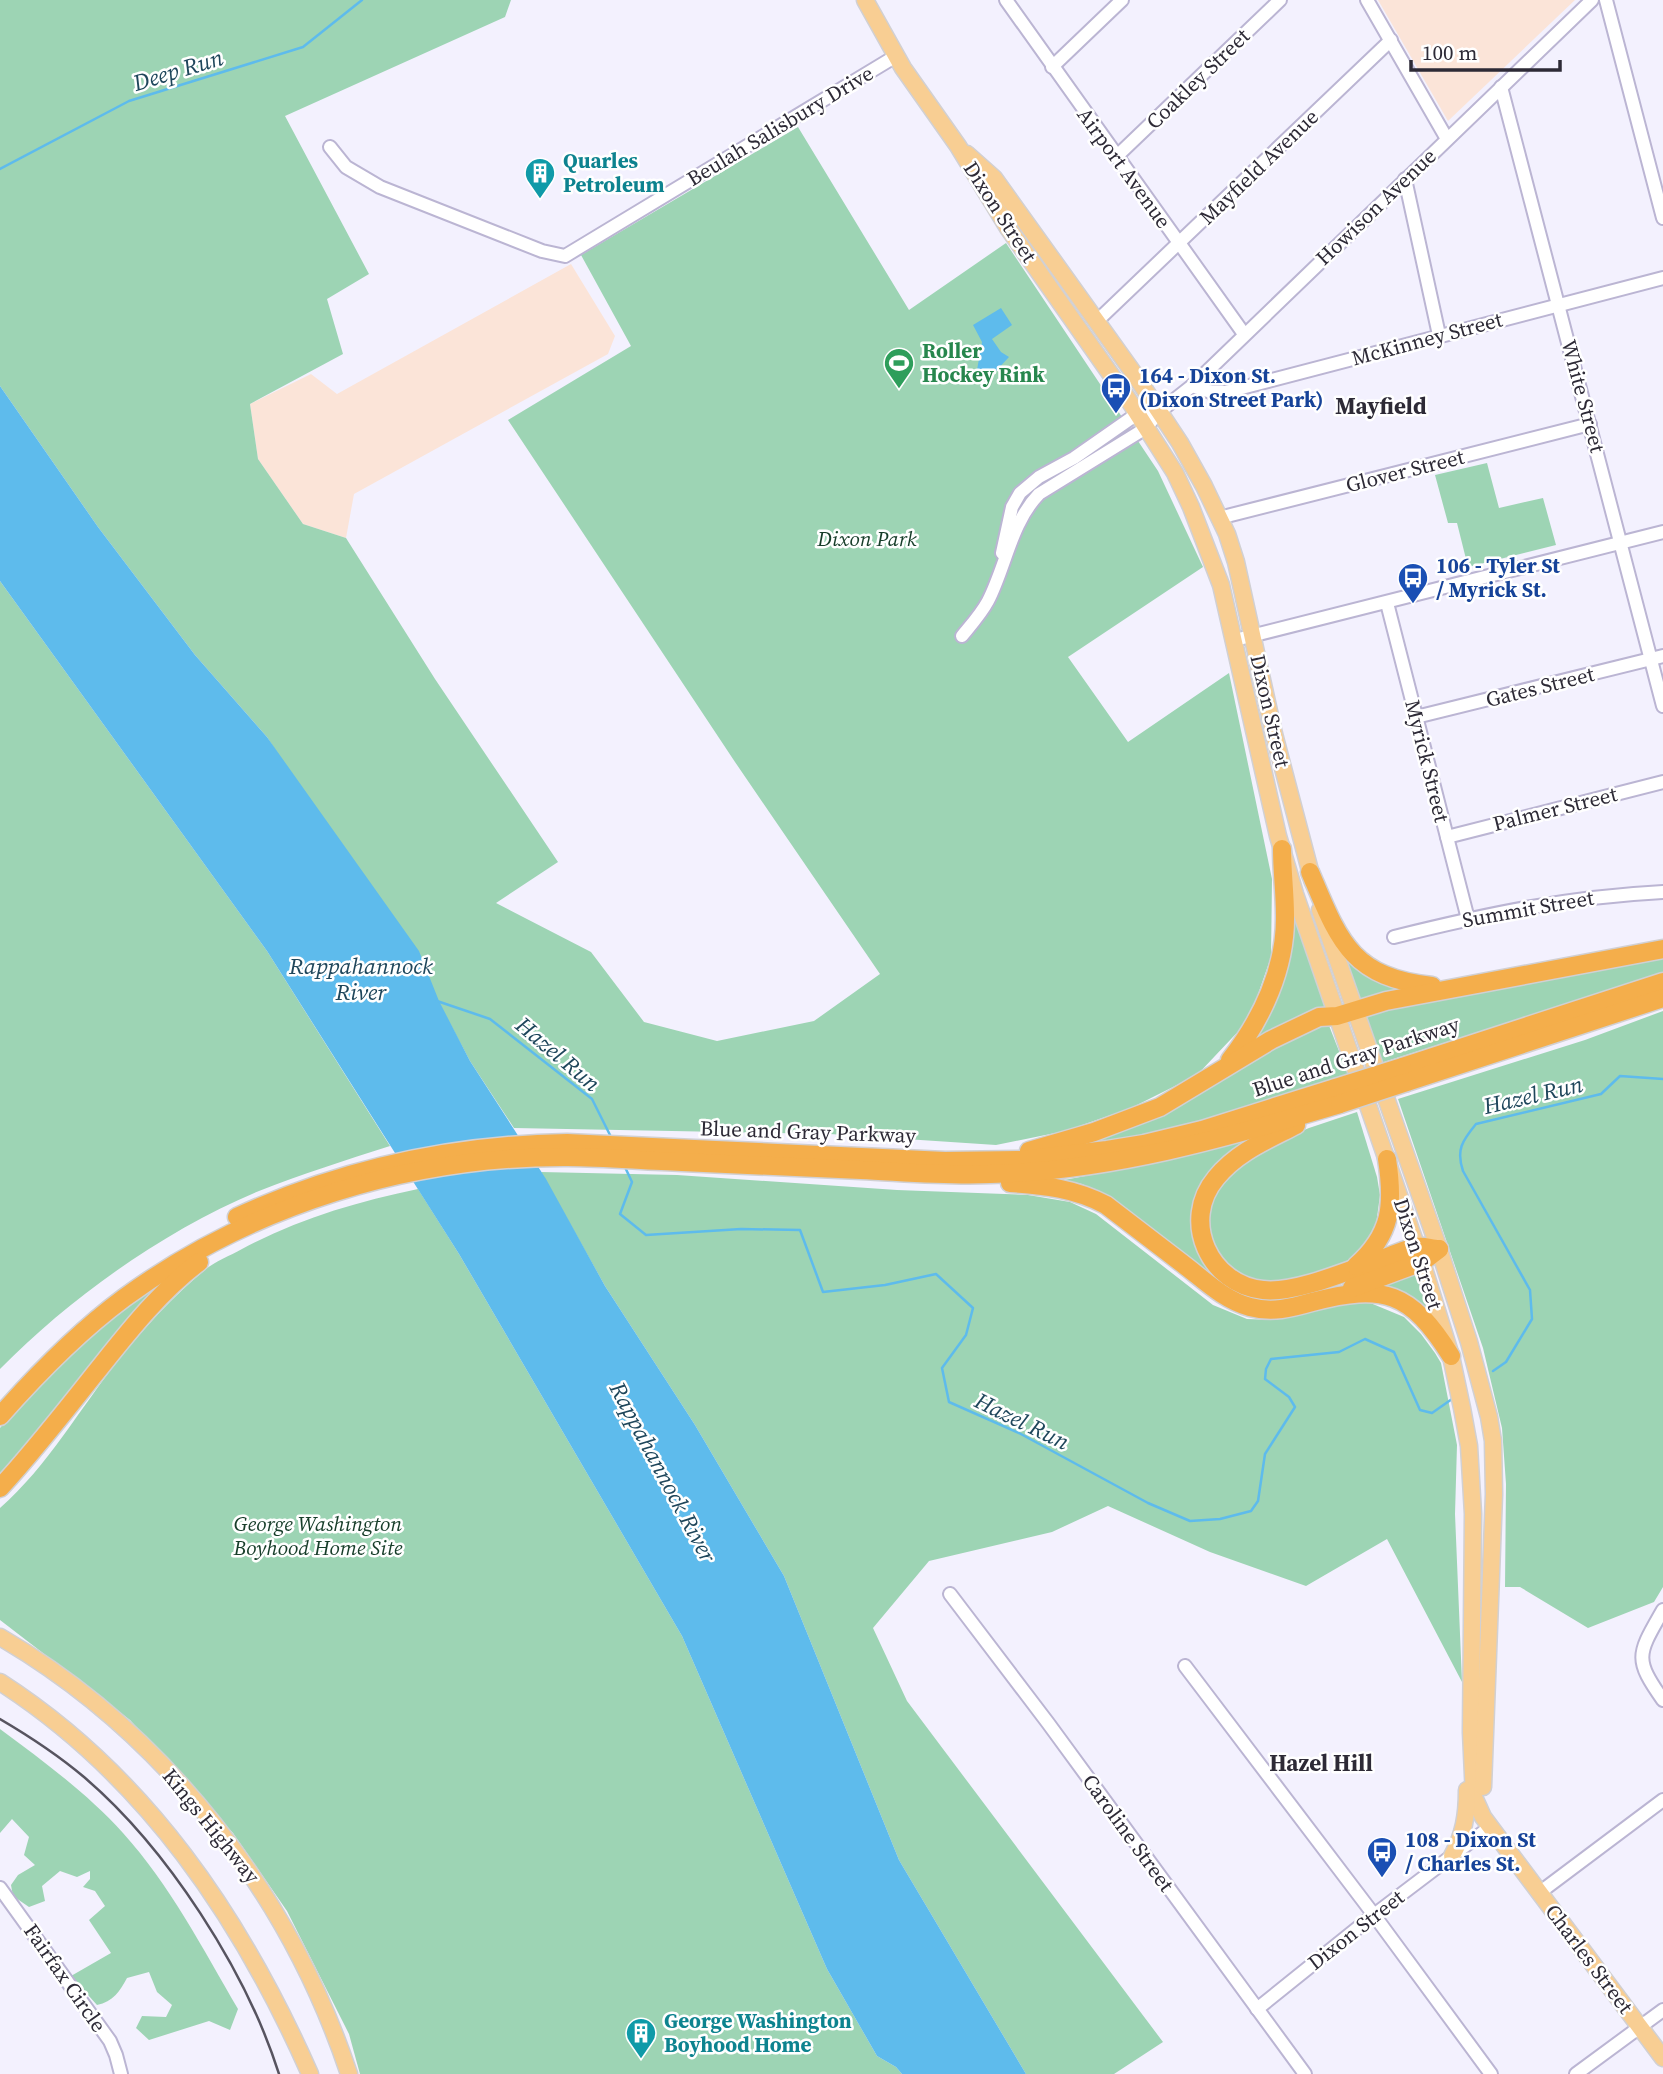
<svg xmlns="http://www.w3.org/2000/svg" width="1663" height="2074" font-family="'Source Serif 4',serif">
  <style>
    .industrial { fill: #fbe4d8 }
    .green { fill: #9dd4b4 }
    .water { fill: #5ebbec }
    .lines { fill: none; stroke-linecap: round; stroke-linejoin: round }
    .stream { stroke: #5ebbec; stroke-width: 2.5 }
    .minor-casing { stroke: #bbb5d3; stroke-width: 16 }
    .major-casing { stroke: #d1d0d3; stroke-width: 19 }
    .highway-casing { stroke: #d1d0d3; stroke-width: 21 }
    .minor { stroke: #fff; stroke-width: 12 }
    .major { stroke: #f8ce93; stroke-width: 16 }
    .highway { stroke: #f4ae4b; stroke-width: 18 }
    .rail { stroke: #575460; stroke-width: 2.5 }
    .highway-bridge-casing { stroke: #d1d0d3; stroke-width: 21; stroke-linecap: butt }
    .highway-bridge { stroke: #f4ae4b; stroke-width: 18 }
    .labels { text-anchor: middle; stroke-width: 5; stroke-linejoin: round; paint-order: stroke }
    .street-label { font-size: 21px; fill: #2d2a36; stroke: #fff }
    .culture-label { font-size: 21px; font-weight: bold; fill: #0d838f; stroke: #fff; text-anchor: start }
    .leisure-label { font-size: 21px; font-weight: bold; fill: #27864d; stroke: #fff; text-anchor: start }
    .transit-label { font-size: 21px; font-weight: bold; fill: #164399; stroke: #fff; text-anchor: start }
    .park-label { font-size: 21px; font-style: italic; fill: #163d29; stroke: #fff }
    .water-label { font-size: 23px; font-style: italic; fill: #1e465b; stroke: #fff }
    .neighbourhood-label { font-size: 23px; font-weight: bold; fill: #2d2a36; stroke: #fff }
  </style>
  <rect width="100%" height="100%" fill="#f3f1fe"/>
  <g class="industrial">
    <path d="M1378,0H1575L1448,121Z"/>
    <path d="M571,264L615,336L608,354L354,494L346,538L303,524L258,459L250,404L311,374L337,394Z"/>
  </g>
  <g class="green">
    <path d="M0,0H511L505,17L285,116L369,274L327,299L343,354L250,404L258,459L303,524L346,538L435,679L558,862L496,903L591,952L644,1022L717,1041L814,1021L880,974L735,762L508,420L631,346L581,255L798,127L909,310L1006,243L1158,471L1203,567L1068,657L1128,742L1229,673L1272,879L1271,957L1249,1020L1197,1075L1131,1108L1065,1131L996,1145L830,1134L514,1128L470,1061L438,1001L267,737L195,655L98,527L0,386Z"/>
    <path d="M1487,463L1499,508L1543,498L1556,545L1468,567L1457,523H1448L1435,475Z"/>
    <path d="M0,581L267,951L390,1146C346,1160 302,1174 259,1191C165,1230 71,1297 0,1369Z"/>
    <path d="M1290,899L1326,1009L1240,1055L1254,1038Z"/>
    <path d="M1340,947L1403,989L1360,1003Z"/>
    <path d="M1663,956V973L1381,1063L1363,1014Z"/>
    <path d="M1663,1011V1587L1654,1602L1588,1628L1520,1587H1505L1506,1484L1502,1428L1483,1348L1398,1099L1585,1040Z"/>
    <path d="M1328,1023L1348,1074C1259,1104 1171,1133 1078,1147L1077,1143L1297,1032Z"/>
    <path d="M1357,1112L1377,1177L1380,1195L1376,1225L1368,1242L1356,1256L1339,1265L1296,1281L1252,1282L1229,1270L1204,1234L1206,1203L1238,1165L1278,1141L1309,1128Z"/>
    <path d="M1246,1140L1248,1145L1196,1222L1245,1291L1409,1259L1298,1298L1261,1302L1232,1292L1115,1200L1082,1184L1064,1180L1165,1161Z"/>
    <path d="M541,1172L677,1175L897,1190L1028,1195L1070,1202L1096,1214L1213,1305L1247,1319L1275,1320L1346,1302H1368L1404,1317L1421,1334L1435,1353L1441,1363L1457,1445L1455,1514L1462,1682L1387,1539L1306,1586L1210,1552L1108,1506L1052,1532L929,1561L873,1628L907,1701L1163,2042L1114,2074H1026L899,1860L784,1576L695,1425L605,1286Z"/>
    <path d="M418,1189L459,1254L682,1636L827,1969L877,2056L896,2067L902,2074H360L349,2034L287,1911L233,1833L130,1720L0,1620V1508C48,1466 80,1408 120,1358C145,1327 174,1295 205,1270C215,1261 230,1256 242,1249C298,1219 356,1202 418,1189Z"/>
    <path d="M1416,1269L1439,1329L1370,1287Z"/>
    <path d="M164,1280L0,1478V1428L14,1411L47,1375L115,1314Z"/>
    <path d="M0,1729C43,1761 87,1793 123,1833C170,1885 203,1949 238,2009L230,2030L209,2021L149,2040L136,2028L142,2016L166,2017L172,2005L157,1992L149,1972L127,1978C120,1991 113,2002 97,2005L71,1976L111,1953L89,1920L105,1906L95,1891L83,1887L90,1879V1871L77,1877L60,1871L42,1886L45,1901L29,1907L13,1896L11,1885L18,1875L35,1865L24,1855L29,1837L12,1819L0,1833Z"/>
  </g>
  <g class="water">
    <path d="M1001,308L1012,325L992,339L1001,352L1009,357L995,372L977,370L982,342L973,325Z"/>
    <path d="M0,386L98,527L195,655L267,737L419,951L439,1001L470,1061L546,1179L605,1286L695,1425L784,1576L899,1860L1026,2074H902L896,2067L877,2056L827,1969L682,1636L459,1254L267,951L0,581Z"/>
  </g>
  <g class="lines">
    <g class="stream">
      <path d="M0,169L129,101L303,47L362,0"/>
      <path d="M437,1001L490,1019L592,1099L611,1137"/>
      <path d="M624,1165L632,1182L620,1214L646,1235L741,1229L800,1230L823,1292L885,1285L936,1274L973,1308L966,1335L942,1368L949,1402L1019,1433L1148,1503L1190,1521L1220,1519L1251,1511L1258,1501L1265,1454L1295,1407L1289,1397L1265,1379L1266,1369L1271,1359L1339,1352L1365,1339L1394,1352L1420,1410L1432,1413L1452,1399"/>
      <path d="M1493,1371L1506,1362L1532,1319L1530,1290L1463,1171C1456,1150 1462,1141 1476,1124L1601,1094L1620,1076L1663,1079"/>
    </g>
    <g class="minor-casing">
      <g id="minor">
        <path d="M1006,0L1244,334"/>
        <path d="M1367,0L1447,139"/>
        <path d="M1606,0L1663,218"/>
        <path d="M1052,67L1122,0"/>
        <path d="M1501,87L1663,706"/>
        <path d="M330,147L346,167L380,187L542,251L565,256L896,56"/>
        <path d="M1116,157L1280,0"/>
        <path d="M1405,179L1439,335"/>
        <path d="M1096,322L1391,40"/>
        <path d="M1192,386L1211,392H1226L1663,278"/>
        <path d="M1219,518L1590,424"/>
        <path d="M1002,553L1012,507L1020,493L1039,477L1074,458L1137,414L1145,413"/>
        <path d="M1387,603L1468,919"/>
        <path d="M962,636C971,625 981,614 988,601C1006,566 1011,523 1039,494L1146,428L1159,412L1192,386L1592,0"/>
        <path d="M1235,640L1663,532"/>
        <path d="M1416,717L1663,656"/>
        <path d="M1447,837L1663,782"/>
        <path d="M1394,937C1487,914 1567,897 1663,892"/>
        <path d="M950,1594L1048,1723L1305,2074"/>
        <path d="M1663,1610C1638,1654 1633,1658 1663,1700"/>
        <path d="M1185,1666L1374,1915L1491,2074"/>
        <path d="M0,1888L110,2041L116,2055L121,2074"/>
        <path d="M1539,1893L1663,1800"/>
        <path d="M1257,2009L1374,1915L1490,1827"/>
        <path d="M1576,2074L1663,2010"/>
      </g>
    </g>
    <g class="major-casing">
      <g id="major">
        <path d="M865,0L903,68L958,146L1008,228L1128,399L1175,473L1191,507L1221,585L1278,836L1295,894L1422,1262L1451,1356L1462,1408L1469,1446L1473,1514L1471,1732L1474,1797L1483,1817L1663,2058"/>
        <path d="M967,154L994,178L1135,375L1180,443L1204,486L1227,534L1236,562L1274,734L1313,882"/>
        <path d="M1320,910L1439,1249L1469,1342L1489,1417L1493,1441L1494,1494L1483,1787"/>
        <path d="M0,1637C165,1733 289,1894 349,2074"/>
        <path d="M0,1682C146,1776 241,1918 310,2074"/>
        <path d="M1452,1856C1464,1834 1467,1815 1467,1790"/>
      </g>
    </g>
    <g class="highway-casing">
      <g id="highway">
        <path d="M1310,872C1339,940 1350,977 1432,986"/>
        <path d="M1230,1060C1262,1019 1286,968 1285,915C1285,893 1282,871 1282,849"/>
        <path d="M1402,1067L1663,982"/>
        <path d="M1407,1082L1663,998"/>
        <path d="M1296,1125C1267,1140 1237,1152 1216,1178C1180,1221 1210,1285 1263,1290C1297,1294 1354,1268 1387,1257C1396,1254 1408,1248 1418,1247C1424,1246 1432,1249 1439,1249"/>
        <path d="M1029,1151L1094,1132L1160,1107L1271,1040L1319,1017L1337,1016L1386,1001L1663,949"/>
        <path d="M1010,1183C1044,1185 1076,1189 1106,1205C1132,1225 1157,1244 1183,1264C1204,1280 1224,1300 1250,1307C1272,1313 1291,1308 1312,1302C1384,1283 1411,1292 1451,1356"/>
        <path d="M237,1217C341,1169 452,1145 567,1143L945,1161L1021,1160L1107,1150L1144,1144L1202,1130L1335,1088"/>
        <path d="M1356,1266C1392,1234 1394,1205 1387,1159"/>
        <path d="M1352,1288L1422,1262L1439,1249"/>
        <path d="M0,1416C38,1373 78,1332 124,1298C251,1205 411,1156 568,1157C606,1157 644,1161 682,1162C742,1165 802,1167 861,1170C904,1172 947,1176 990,1174C1111,1171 1225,1138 1340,1104"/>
        <path d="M0,1488C33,1452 63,1414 93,1376C126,1335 157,1294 199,1262"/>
      </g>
    </g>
    <use href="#minor" class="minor"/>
    <use href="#major" class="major"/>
    <use href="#highway" class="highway"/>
    <path class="rail" d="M0,1719C29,1736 58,1755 84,1777C167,1848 246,1970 279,2074"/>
    <g class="highway-bridge-casing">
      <g id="highway-bridge">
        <path d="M1335,1088L1402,1067"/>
        <path d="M1340,1104L1407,1082"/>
      </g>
    </g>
    <use href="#highway-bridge" class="highway-bridge"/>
  </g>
  <defs>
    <g id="building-pin" transform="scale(1.575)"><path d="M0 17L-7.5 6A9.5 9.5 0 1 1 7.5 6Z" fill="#0f9aa8" stroke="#fff"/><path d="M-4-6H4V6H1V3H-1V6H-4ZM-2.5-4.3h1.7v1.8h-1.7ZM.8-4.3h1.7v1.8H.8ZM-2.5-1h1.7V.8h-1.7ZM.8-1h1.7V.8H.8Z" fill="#fff"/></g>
    <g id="stadium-pin" transform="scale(1.575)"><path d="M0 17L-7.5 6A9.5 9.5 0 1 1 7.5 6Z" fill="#2e9e5b" stroke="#fff"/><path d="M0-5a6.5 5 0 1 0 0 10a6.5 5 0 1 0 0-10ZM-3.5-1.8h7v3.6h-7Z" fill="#fff"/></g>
    <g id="bus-pin" transform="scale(1.575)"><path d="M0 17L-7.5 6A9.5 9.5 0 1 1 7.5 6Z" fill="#1a4fb4" stroke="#fff"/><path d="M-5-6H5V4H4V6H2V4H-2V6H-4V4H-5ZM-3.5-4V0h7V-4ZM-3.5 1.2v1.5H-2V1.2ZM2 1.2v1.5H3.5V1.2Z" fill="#fff"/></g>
  </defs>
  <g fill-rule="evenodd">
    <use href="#building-pin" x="540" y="173"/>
    <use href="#stadium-pin" x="899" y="363"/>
    <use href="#bus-pin" x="1116" y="388"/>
    <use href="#bus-pin" x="1413" y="578"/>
    <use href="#bus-pin" x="1382" y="1852"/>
    <use href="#building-pin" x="641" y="2033"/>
  </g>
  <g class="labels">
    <g class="street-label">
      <text transform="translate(1198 79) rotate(-44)" y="7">Coakley Street</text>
      <text transform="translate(780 126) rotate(-31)" y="7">Beulah Salisbury Drive</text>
      <text transform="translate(1259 167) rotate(-44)" y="7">Mayfield Avenue</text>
      <text transform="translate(1124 168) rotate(54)" y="7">Airport Avenue</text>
      <text transform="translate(1376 207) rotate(-44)" y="7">Howison Avenue</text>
      <text transform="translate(1000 212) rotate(57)" y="7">Dixon Street</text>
      <text transform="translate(1427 339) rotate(-15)" y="7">McKinney Street</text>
      <text transform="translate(1583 396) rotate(75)" y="7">White Street</text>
      <text transform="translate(1405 471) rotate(-14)" y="7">Glover Street</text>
      <text transform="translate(1540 687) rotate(-14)" y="7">Gates Street</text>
      <text transform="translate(1270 711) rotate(77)" y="7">Dixon Street</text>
      <text transform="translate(1427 761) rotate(76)" y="7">Myrick Street</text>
      <text transform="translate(1555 809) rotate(-14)" y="7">Palmer Street</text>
      <text transform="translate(1528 909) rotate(-10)" y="7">Summit Street</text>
      <text transform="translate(1356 1057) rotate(-18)" y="7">Blue and Gray Parkway</text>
      <text transform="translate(808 1132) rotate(2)" y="7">Blue and Gray Parkway</text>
      <text transform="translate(1418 1254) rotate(72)" y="7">Dixon Street</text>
      <text transform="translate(211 1826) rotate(51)" y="7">Kings Highway</text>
      <text transform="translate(1128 1833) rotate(54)" y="7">Caroline Street</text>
      <text transform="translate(1356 1930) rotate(-38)" y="7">Dixon Street</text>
      <text transform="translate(1589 1959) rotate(53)" y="7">Charles Street</text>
      <text transform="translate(65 1978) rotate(55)" y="7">Fairfax Circle</text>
    </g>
    <g class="culture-label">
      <text x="563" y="168">Quarles<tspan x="563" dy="24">Petroleum</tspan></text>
      <text x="664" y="2028">George Washington<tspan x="664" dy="24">Boyhood Home</tspan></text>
    </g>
    <g class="leisure-label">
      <text x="922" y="358">Roller<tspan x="922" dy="24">Hockey Rink</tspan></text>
    </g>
    <g class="transit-label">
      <text x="1139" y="383">164 - Dixon St.<tspan x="1139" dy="24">(Dixon Street Park)</tspan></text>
      <text x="1436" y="573">106 - Tyler St<tspan x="1436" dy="24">/ Myrick St.</tspan></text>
      <text x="1405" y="1847">108 - Dixon St<tspan x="1405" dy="24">/ Charles St.</tspan></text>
    </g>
    <g class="park-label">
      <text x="867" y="546">Dixon Park</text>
      <text x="318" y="1531">George Washington<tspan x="318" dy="24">Boyhood Home Site</tspan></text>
    </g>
    <g class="water-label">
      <text transform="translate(178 70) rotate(-17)" y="8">Deep Run</text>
      <text x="361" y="974">Rappahannock<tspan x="361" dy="26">River</tspan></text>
      <text transform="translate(558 1054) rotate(40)" y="8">Hazel Run</text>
      <text transform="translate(1533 1095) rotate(-13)" y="8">Hazel Run</text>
      <text transform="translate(1022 1421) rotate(26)" y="8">Hazel Run</text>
      <text transform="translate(663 1472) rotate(62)" y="8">Rappahannock River</text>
    </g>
    <g class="neighbourhood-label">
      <text x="1381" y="414">Mayfield</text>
      <text x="1321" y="1771">Hazel Hill</text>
    </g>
  </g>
  <path d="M1411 60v10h149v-10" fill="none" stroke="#2d2a36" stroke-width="3.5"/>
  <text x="1422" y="60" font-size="21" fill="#2d2a36" stroke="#ffffff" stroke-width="5" paint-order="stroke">100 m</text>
</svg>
